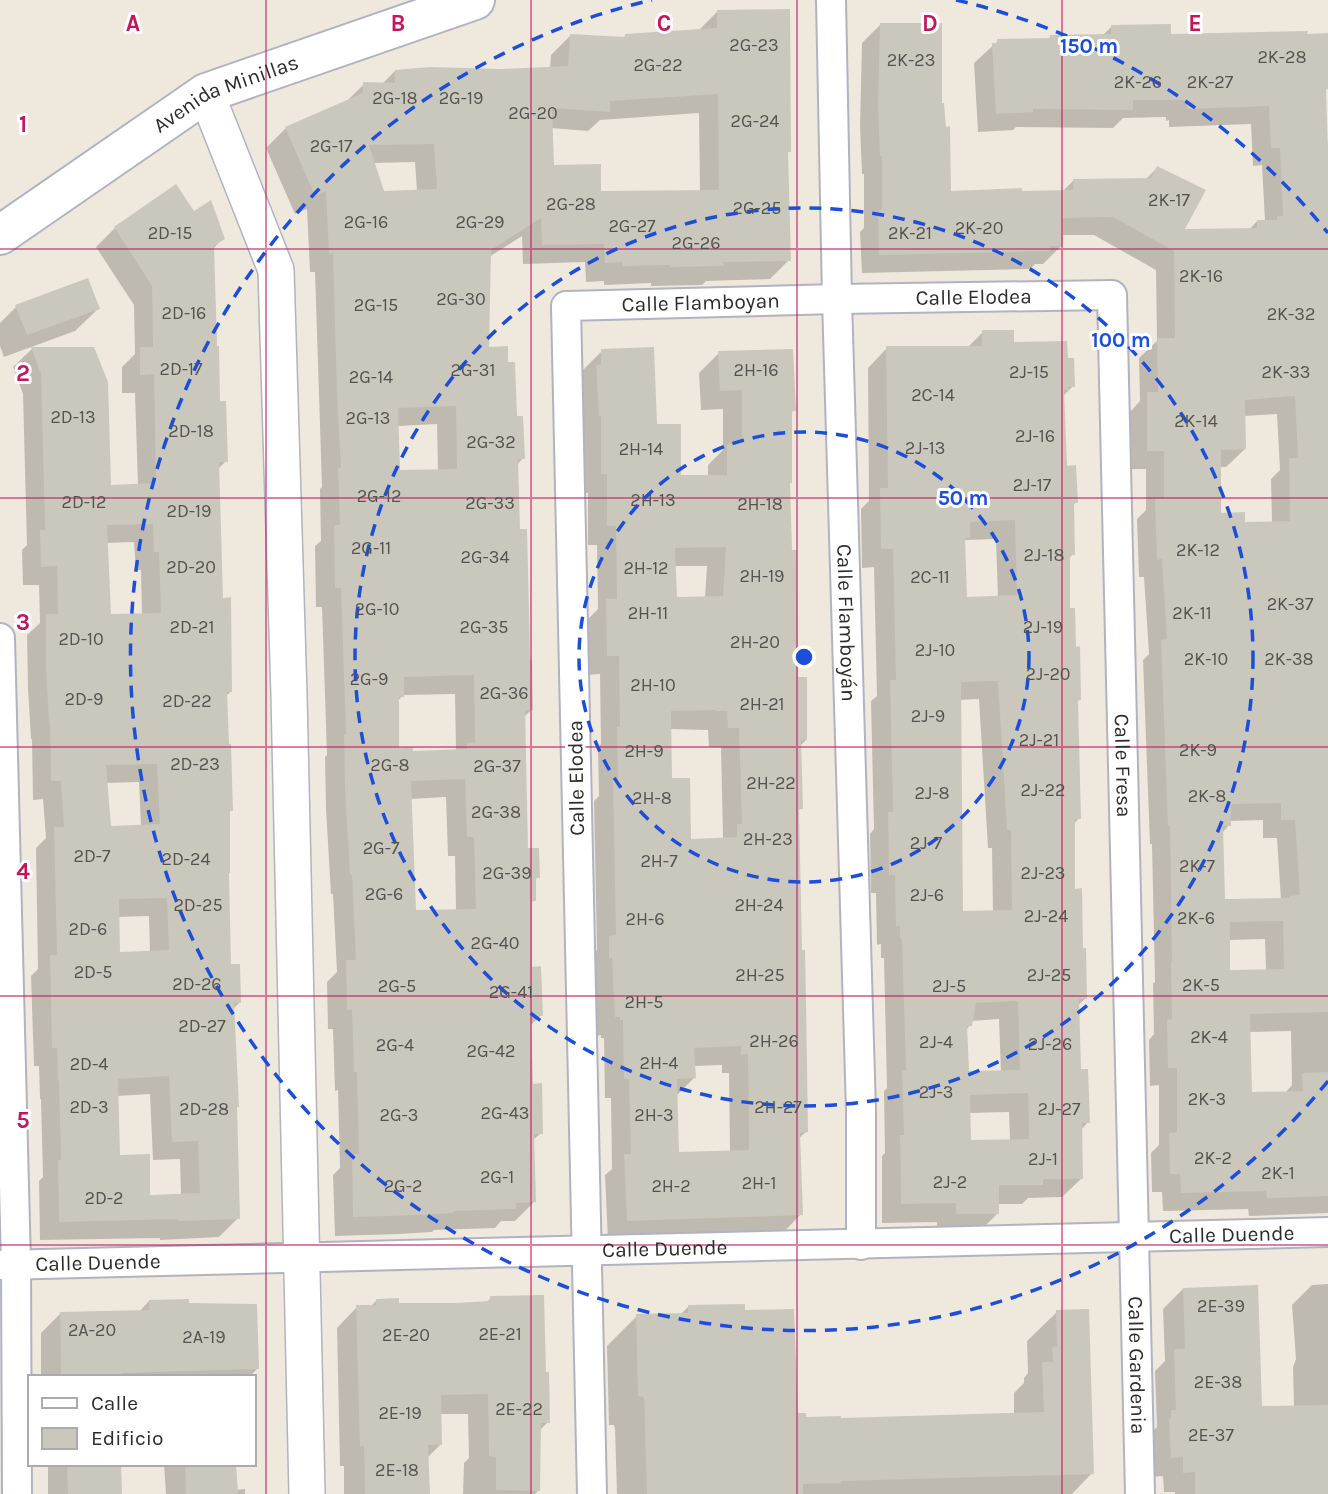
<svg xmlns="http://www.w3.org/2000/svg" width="1328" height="1494" font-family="Karla,sans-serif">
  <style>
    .shadow { fill: #0003; fill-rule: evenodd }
    .building { fill: #cac7bc; fill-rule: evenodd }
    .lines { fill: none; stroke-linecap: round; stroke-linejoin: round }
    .minor-casing { stroke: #b1b3c1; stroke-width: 32 }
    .tertiary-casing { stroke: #b1b3c1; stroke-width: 38 }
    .secondary-casing { stroke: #b1b3c1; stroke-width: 42 }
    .minor { stroke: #fff; stroke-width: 28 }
    .tertiary { stroke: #fff; stroke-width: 35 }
    .secondary { stroke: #fff; stroke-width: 38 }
    .grid { fill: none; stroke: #c2185b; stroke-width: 2; stroke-opacity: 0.55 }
    .ring { fill: none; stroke: #1d4ed8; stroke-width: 3.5; stroke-dasharray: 12 9 }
    .labels { text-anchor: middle; stroke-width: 6; stroke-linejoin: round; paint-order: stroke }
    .number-label { font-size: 18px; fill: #545350 }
    .street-label { font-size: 21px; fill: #2c2c2c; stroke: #fff }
    .grid-label { font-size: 23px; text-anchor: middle; font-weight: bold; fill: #c2185b; stroke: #fff; stroke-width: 6; stroke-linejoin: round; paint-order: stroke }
    .centre { fill: #1d4ed8; stroke: #fff; stroke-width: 3.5 }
    .ring-label { font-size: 21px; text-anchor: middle; font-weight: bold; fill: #1d4ed8; stroke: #fff; stroke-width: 6; stroke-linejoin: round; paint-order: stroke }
  </style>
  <rect width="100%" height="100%" fill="#efe9dd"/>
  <g class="shadow">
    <path d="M718,11L789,151L786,155L789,260L770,279L706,281L702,285L651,286V283L604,285V281L586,282L585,262L523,264L522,236L489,257L487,348L515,418L523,458L517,465L519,531L532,709L523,718L526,850L538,877L534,881V900L530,904L531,968L541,1015L530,1026L532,1086L541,1133L532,1141L535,1201L515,1221H501L495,1228L434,1230L432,1232L399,1234L335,1236L333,1175L340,1168L338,1090L335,1091L333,1029H328L327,982L337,972L333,894H331L326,809L325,757L327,755L322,607H316L315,546L321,541L320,489L322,487L315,272H310L307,209L295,214L266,148L286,128L346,102L364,84H382L395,71H501L550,69L551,55L571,35L623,38L626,35L698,31ZM699,113L700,192L600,193L552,166L551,128L588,131L600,120ZM415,162L417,191L382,193L373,163ZM437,424L438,471L399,472L397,426ZM455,694L456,751L412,752L397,749V702L403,695ZM446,797L448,856H455L456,911L414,912L410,799Z"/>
    <path d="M881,24L940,105L950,193L1062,192L1073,181L1146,179L1157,168L1182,231L1249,230L1257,221H1265L1262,165L1253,166L1251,124L1169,127V120L1166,121V117L1123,118L1113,128L1016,127L1013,130L978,132L974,63L998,41L1048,40L1050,37L1102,36L1111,27L1169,36L1328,35V88L1324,92L1328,155V1213L1249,1216L1248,1209L1163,1211L1162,1192H1152L1151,1153L1159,1145V1085L1150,1086L1149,1040L1154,1034L1153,983L1155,982L1152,844H1150L1143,660L1149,654L1144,577H1139L1137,519L1146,510V469H1129V413L1140,401L1139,358L1157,341L1156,270L1094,235H1062V245L1043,264H1035L1030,269L862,273L860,232L864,228V174H862L860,126L862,43ZM1277,414L1280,470L1271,479L1272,523L1244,524L1219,514V467H1226L1245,449L1244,416ZM1263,820V838H1277L1281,900L1223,901L1222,833L1229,825V821ZM1265,939L1266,971L1229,972L1228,940ZM1291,1031L1292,1085L1285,1093H1250L1249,1032Z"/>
    <path d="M194,214L223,238L213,249L219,402L226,461L217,470L221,599L231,691L226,696L231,810L228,813L229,966L240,1002L232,1010L238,1218L219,1237L160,1240V1238L40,1240L39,1181L43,1177L41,1099H40L39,1066H34L31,976L38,969L36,848L46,838L43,799L33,800L32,739H31L28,689L27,635L40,623L39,585H23L22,550L27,545L23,394L13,367L32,349L109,487L138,486L135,393H122V367L135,354L134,305L96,247L115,228ZM134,542L136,570H141L142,615H109L106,543ZM139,782L141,826L109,827L106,783ZM149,916L150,953L119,954L117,917ZM150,1094L153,1160L180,1159L181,1195L149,1197L118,1157L117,1096Z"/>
    <path d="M16,307L98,309L75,331L4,357L0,346V323Z"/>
    <path d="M983,332L1012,344L1066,360L1073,386L1063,396L1065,467L1076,502L1073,505V554L1068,559L1069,610L1080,699L1076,703L1079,818L1073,825V890L1081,950L1085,999L1077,1006L1079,1071L1088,1122L1081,1130L1082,1178L1062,1197L1028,1198L1022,1204H997V1214L978,1233H937V1222L882,1223V1156L885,1153L884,1091L887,1088L884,958H881V944L877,945L876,893H871L870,834L874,829L871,701L877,696L874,567L862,568L861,509L869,501L868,368L887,348H967ZM996,539L998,598L965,599L964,541L965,540ZM979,699L988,848H992L993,912L962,913L959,700ZM999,1019L1001,1072L967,1073L966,1030L970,1025L971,1021ZM1009,1112L1010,1141L969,1142V1113Z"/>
    <path d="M602,351L655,426L680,477H708V465L723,450V409L701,410L699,373L719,353L794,410L790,414L788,484L796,678L806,740L800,746L801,808L797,812L806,1132L798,1139L801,1214L782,1234L608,1240L605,1175L612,1169L611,1098H605L604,1038H601V1035L596,1036L593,977L590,958L597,950L594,801L599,796L598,748L601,744L600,674L588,675L587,620L598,609L597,545H588V493H582L577,387L582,382V371ZM674,566H707L705,598L675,599ZM669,729L708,730L709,747H721L723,839L689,841L671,780ZM722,1065V1073H729L730,1152L677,1154L676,1096L694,1078V1066Z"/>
    <path d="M1328,1284V1494H1175V1492H1164L1163,1476L1151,1477L1152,1432L1157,1427L1155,1371L1165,1361L1163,1309L1183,1289L1260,1408L1294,1407L1293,1367L1296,1359L1292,1305L1312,1285Z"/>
    <path d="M491,1298L548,1422L539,1431V1490L535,1494H463L464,1463L469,1458L468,1414H440L441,1444L427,1458L428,1494H344V1466H340L337,1328L357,1307H370L377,1300L397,1305L486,1303Z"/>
    <path d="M149,1301L188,1304L257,1369L249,1377H41V1333L61,1313L139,1312Z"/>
    <path d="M688,1307L743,1312L796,1415L805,1419L840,1420L1014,1415V1393L1024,1383V1378L1028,1373L1027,1341L1057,1312L1092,1473L1072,1494H617L615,1429L614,1425H609L607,1346L637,1316L680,1315Z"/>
    <path d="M48,1464H119L120,1494H48Z"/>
    <path d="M164,1464H234L236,1490L245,1489V1494H166Z"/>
  </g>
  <g class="building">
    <path d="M790,9L791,152H788L791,261L723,262L724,266L670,267V265L623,266V262L605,263L604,244L542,245L541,218L491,250L489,347L508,346V362H515L517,416H523L525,459H518L520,529H527L529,611L530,660L532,659L533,710H525L528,848H539L540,878H536V901H532V967L541,966L543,1016H531L533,1084L542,1083L543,1134H534L536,1202L516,1203V1209L453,1211V1213L420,1215L353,1217L352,1154H359L357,1072H354L352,1010H347L346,960H356L352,875H350L345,789L344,735H346L341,588H335L334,525H340L338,468H341L337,395L333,253L329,254L326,191L315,196L285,127L363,93V82L395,83V70L430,67L501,69L568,66L570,34L625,37V34L717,28V10ZM718,94L719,190L601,191V164L554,165L552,108L610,112V101ZM434,144L437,189L384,191L369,145ZM456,406L457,469L400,470L398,408ZM474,675L475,742L467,743V749L413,751V747L399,748V697H404V677ZM465,779L467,837H474L476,909L416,910L411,781Z"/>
    <path d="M880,23H942V103H944L946,127L950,126L951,191L1022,188V191L1073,190V179L1151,178L1157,166L1206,190L1185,229L1257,228V220H1277V216H1283L1280,148H1271L1269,106L1187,109V103H1184V100H1133V110L1033,109V112L996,114L992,43H997V39L1050,38V35L1111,34V25L1171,24V34L1308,31L1307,34L1328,33V89H1326L1328,152V1012L1250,1014L1252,1092L1303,1091L1302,1073L1328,1072V1196L1267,1198L1266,1191L1181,1193L1180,1174H1170L1169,1133L1177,1132V1068H1168L1167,1020L1172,1019L1171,963L1172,962L1170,826H1168L1161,640L1167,639L1162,559L1157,560L1155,499H1164V451H1147V392H1158L1157,338H1175L1174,251L1113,217L1063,218V246H1050V251L879,255L878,212L882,209V156H880L878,106ZM1295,396L1298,458H1289L1290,521L1245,522V512L1221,513V450L1246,449L1245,400ZM1281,803V820H1295L1300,895L1290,896L1289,898L1225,899L1223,826H1231V804ZM1283,921L1284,969L1230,970V922Z"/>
    <path d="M176,184L194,211L211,200L225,239L214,246L217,346H219L220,401H226L228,462H219L223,598L231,597L232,692H227L229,744H231L233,811H230V873H229L231,964H240L241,1003H234L239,1107H237L240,1219L178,1221V1219L59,1222L58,1160H61L59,1081H58L57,1048H52L50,955H57L54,827H64L61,781H51L50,721H49L46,669V614H58L57,566L41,567L40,530H45L41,374L31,347H94L108,382L111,485L156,483L154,374L140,375V347H153L152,286L114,227ZM153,524L154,552H159L161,613L111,614L107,525ZM157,764L160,824L111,826L106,765ZM167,898L169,950L120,952L119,899ZM169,1076L172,1142L198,1141L200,1193L150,1195V1154L120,1155L118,1079Z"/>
    <path d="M88,278L100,309L27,335L15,305Z"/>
    <path d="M982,330H1014V342L1067,341L1068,358H1074L1075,387H1068L1069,390H1064L1067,466L1076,465L1078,503H1074L1075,555H1070V608H1075L1076,647L1080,646L1081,700H1078L1081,819H1075V889L1082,888L1083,948H1086L1087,999H1079L1081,1069H1088L1090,1123H1082L1083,1179H1043V1185H999V1214H956V1203L901,1204L900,1135H904L902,1070H906L902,939H900V926H896L895,875H889L888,812H893L890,680H896L893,549H881L880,488H888L886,346H982ZM1015,520L1017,595L967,597L965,538H970V522ZM998,681L1007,830H1011L1012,910L963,911L961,682ZM1018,1001L1020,1070L969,1071L967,1026H972L976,1003ZM1028,1093L1029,1139L971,1140L970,1095Z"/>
    <path d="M654,347L657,424H681V475H727V444L742,443V390L720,391L718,351L793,349L796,411H792V483H790L792,550H797L798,677H807V740H801L803,809H799L802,950H805L806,1000L808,1132L800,1133L803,1215L627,1221L624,1154H631L629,1079H624L623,1020H620V1017H615L612,958H609V936L616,935L613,780L618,779L617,727H620L619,656H607L606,599H617L616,526H607V474H601V416H599L596,365H601V349ZM726,547L723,596L677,597L675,548ZM716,710V711H727L728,728H739L742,824H737V837L691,839L690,778H672L671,711ZM741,1046V1055L748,1054L749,1150L679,1152L677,1079L696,1078L694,1048Z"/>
    <path d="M1258,1285L1262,1406L1328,1405V1494H1195V1472L1183,1473V1457L1171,1458L1169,1419H1171V1410H1176L1174,1349H1185L1183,1288Z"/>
    <path d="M544,1295L546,1372H549L550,1423H541L540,1491L496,1490V1457L489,1456L488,1394L441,1395L442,1445H428L430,1494H365L364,1446H360L356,1305H376V1299L399,1298V1303H455L490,1301V1296Z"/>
    <path d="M189,1299V1303L257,1304L259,1369L122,1373V1377H61L60,1312L149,1310V1300Z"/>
    <path d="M745,1304V1310L794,1309L798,1413H806V1417L841,1416V1418L1044,1412L1042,1362H1053L1052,1347L1057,1346L1056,1310L1089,1309L1094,1474L841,1481V1483L803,1484V1494H647L644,1399L643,1397L638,1396L636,1314L688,1313V1305Z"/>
    <path d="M67,1464H121L122,1494H68Z"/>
    <path d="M185,1464H236L238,1494H186Z"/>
  </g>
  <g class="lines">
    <g class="minor-casing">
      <g id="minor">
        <path id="s1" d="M831,0L837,299L861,1111V1245"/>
        <path d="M0,638L16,1264L17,1494"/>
        <path id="s2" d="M0,1265L1328,1232"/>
        <path id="s3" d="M592,1494L566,306L837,299L1112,295L1140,1494"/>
      </g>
    </g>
    <g class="tertiary-casing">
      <path id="tertiary" d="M206,93L276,270L289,695L307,1494"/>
    </g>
    <g class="secondary-casing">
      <g id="secondary">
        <path id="s4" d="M0,235L206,93L475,0"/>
      </g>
    </g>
    <use href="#minor" class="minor"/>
    <use href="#tertiary" class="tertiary"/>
    <use href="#secondary" class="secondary"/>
  </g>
  <path class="grid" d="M266,0V1494M531,0V1494M797,0V1494M1062,0V1494M0,249H1328M0,498H1328M0,747H1328M0,996H1328M0,1245H1328"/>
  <g class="ring">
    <circle cx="804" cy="657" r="225"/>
    <circle cx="804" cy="657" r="449"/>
    <path d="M1328 1081A674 674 0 1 1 652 0M956 0A674 674 0 0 1 1328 233"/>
  </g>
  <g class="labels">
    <g class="number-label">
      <text x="754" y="51">2G-23</text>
      <text x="1282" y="63">2K-28</text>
      <text x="911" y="66">2K-23</text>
      <text x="658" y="71">2G-22</text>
      <text x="1138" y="88">2K-26</text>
      <text x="1210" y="88">2K-27</text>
      <text x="395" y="104">2G-18</text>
      <text x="461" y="104">2G-19</text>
      <text x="533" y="119">2G-20</text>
      <text x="755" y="127">2G-24</text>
      <text x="331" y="152">2G-17</text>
      <text x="1169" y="206">2K-17</text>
      <text x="571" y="210">2G-28</text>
      <text x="757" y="214">2G-25</text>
      <text x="366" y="228">2G-16</text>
      <text x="480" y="228">2G-29</text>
      <text x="632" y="232">2G-27</text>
      <text x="979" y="234">2K-20</text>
      <text x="170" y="239">2D-15</text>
      <text x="910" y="239">2K-21</text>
      <text x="696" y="249">2G-26</text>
      <text x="1201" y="282">2K-16</text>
      <text x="461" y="305">2G-30</text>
      <text x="376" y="311">2G-15</text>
      <text x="184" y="319">2D-16</text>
      <text x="1291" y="320">2K-32</text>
      <text x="181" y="375">2D-17</text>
      <text x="473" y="376">2G-31</text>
      <text x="756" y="376">2H-16</text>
      <text x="1029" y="378">2J-15</text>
      <text x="1286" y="378">2K-33</text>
      <text x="371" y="383">2G-14</text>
      <text x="933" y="401">2C-14</text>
      <text x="73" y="423">2D-13</text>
      <text x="368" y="424">2G-13</text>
      <text x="1196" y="427">2K-14</text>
      <text x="191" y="437">2D-18</text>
      <text x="1035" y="442">2J-16</text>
      <text x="491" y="448">2G-32</text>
      <text x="925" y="454">2J-13</text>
      <text x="641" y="455">2H-14</text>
      <text x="1032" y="491">2J-17</text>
      <text x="379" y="502">2G-12</text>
      <text x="653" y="506">2H-13</text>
      <text x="84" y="508">2D-12</text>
      <text x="490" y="509">2G-33</text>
      <text x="760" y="510">2H-18</text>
      <text x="189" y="517">2D-19</text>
      <text x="371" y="554">2G-11</text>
      <text x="1198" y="556">2K-12</text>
      <text x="1044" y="561">2J-18</text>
      <text x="485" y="563">2G-34</text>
      <text x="191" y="573">2D-20</text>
      <text x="646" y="574">2H-12</text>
      <text x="762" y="582">2H-19</text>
      <text x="930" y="583">2C-11</text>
      <text x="1290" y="610">2K-37</text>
      <text x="377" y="615">2G-10</text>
      <text x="648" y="619">2H-11</text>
      <text x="1192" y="619">2K-11</text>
      <text x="192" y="633">2D-21</text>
      <text x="484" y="633">2G-35</text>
      <text x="1043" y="633">2J-19</text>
      <text x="81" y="645">2D-10</text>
      <text x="755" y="648">2H-20</text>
      <text x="935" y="656">2J-10</text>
      <text x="1206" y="665">2K-10</text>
      <text x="1289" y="665">2K-38</text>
      <text x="1048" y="680">2J-20</text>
      <text x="369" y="685">2G-9</text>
      <text x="653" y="691">2H-10</text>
      <text x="504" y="699">2G-36</text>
      <text x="84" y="705">2D-9</text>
      <text x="187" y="707">2D-22</text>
      <text x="762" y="710">2H-21</text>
      <text x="928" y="722">2J-9</text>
      <text x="1039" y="746">2J-21</text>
      <text x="1198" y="756">2K-9</text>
      <text x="644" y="757">2H-9</text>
      <text x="195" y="770">2D-23</text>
      <text x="390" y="771">2G-8</text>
      <text x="497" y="772">2G-37</text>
      <text x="771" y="789">2H-22</text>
      <text x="1043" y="796">2J-22</text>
      <text x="932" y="799">2J-8</text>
      <text x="1207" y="802">2K-8</text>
      <text x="652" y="804">2H-8</text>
      <text x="496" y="818">2G-38</text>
      <text x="768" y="845">2H-23</text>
      <text x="926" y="849">2J-7</text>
      <text x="381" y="854">2G-7</text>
      <text x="92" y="862">2D-7</text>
      <text x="186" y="865">2D-24</text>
      <text x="659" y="867">2H-7</text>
      <text x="1197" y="872">2K-7</text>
      <text x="507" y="879">2G-39</text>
      <text x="1043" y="879">2J-23</text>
      <text x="384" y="900">2G-6</text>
      <text x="927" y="901">2J-6</text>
      <text x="198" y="911">2D-25</text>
      <text x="759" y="911">2H-24</text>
      <text x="1046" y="922">2J-24</text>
      <text x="1196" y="924">2K-6</text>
      <text x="645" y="925">2H-6</text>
      <text x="88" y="935">2D-6</text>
      <text x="495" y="949">2G-40</text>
      <text x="93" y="978">2D-5</text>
      <text x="760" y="981">2H-25</text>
      <text x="1049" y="981">2J-25</text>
      <text x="197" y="990">2D-26</text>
      <text x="1201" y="991">2K-5</text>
      <text x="397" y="992">2G-5</text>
      <text x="949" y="992">2J-5</text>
      <text x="511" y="998">2G-41</text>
      <text x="644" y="1008">2H-5</text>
      <text x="202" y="1032">2D-27</text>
      <text x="1209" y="1043">2K-4</text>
      <text x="774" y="1047">2H-26</text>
      <text x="936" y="1048">2J-4</text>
      <text x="1050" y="1050">2J-26</text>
      <text x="395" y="1051">2G-4</text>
      <text x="491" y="1057">2G-42</text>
      <text x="659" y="1069">2H-4</text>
      <text x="89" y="1070">2D-4</text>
      <text x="936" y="1098">2J-3</text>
      <text x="1207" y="1105">2K-3</text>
      <text x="89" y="1113">2D-3</text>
      <text x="778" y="1113">2H-27</text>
      <text x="204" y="1115">2D-28</text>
      <text x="1059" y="1115">2J-27</text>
      <text x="505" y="1119">2G-43</text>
      <text x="399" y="1121">2G-3</text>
      <text x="654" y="1121">2H-3</text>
      <text x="1213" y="1164">2K-2</text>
      <text x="1043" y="1165">2J-1</text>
      <text x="1278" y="1179">2K-1</text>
      <text x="497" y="1183">2G-1</text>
      <text x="950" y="1188">2J-2</text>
      <text x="759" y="1189">2H-1</text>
      <text x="403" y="1192">2G-2</text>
      <text x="671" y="1192">2H-2</text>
      <text x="104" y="1204">2D-2</text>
      <text x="1221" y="1312">2E-39</text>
      <text x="92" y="1336">2A-20</text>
      <text x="500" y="1340">2E-21</text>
      <text x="406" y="1341">2E-20</text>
      <text x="204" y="1343">2A-19</text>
      <text x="1218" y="1388">2E-38</text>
      <text x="519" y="1415">2E-22</text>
      <text x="400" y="1419">2E-19</text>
      <text x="1211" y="1441">2E-37</text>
      <text x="397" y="1476">2E-18</text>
    </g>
    <g class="street-label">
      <text dy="7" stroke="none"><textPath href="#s4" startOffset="268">Avenida Minillas</textPath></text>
      <text dy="7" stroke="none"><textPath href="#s3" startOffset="1596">Calle Elodea</textPath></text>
      <text dy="7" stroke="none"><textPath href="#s3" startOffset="1323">Calle Flamboyan</textPath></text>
      <text dy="7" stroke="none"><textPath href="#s1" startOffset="623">Calle Flamboyán</textPath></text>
      <text dy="7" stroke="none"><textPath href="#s3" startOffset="2205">Calle Fresa</textPath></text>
      <text transform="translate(576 778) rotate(-91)" y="7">Calle Elodea</text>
      <text dy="7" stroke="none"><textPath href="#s2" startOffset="1232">Calle Duende</textPath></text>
      <text dy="7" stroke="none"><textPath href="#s2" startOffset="665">Calle Duende</textPath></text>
      <text dy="7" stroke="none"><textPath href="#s2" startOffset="98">Calle Duende</textPath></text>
      <text dy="7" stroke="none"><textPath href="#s3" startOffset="2805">Calle Gardenia</textPath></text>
    </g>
  </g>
  <g class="grid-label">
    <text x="133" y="31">A</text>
    <text x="398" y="31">B</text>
    <text x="664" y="31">C</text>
    <text x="930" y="31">D</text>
    <text x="1195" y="31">E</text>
    <text x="23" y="132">1</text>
    <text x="23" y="381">2</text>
    <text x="23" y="630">3</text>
    <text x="23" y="879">4</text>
    <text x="23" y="1128">5</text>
  </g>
  <circle cx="804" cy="657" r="10" class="centre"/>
  <g class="ring-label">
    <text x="1089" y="53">150 m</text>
    <text x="1121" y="347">100 m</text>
    <text x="963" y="505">50 m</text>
  </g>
  <rect x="28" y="1375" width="228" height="91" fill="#ffffff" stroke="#ababab" stroke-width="2"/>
  <rect x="42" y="1398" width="35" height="10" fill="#ffffff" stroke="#ababab" stroke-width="2"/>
  <text x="91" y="1410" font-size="21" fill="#2c2c2c">Calle</text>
  <rect x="42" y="1428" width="35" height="21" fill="#cac7bc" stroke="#ababab" stroke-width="2"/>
  <text x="91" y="1445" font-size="21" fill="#2c2c2c">Edificio</text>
</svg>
